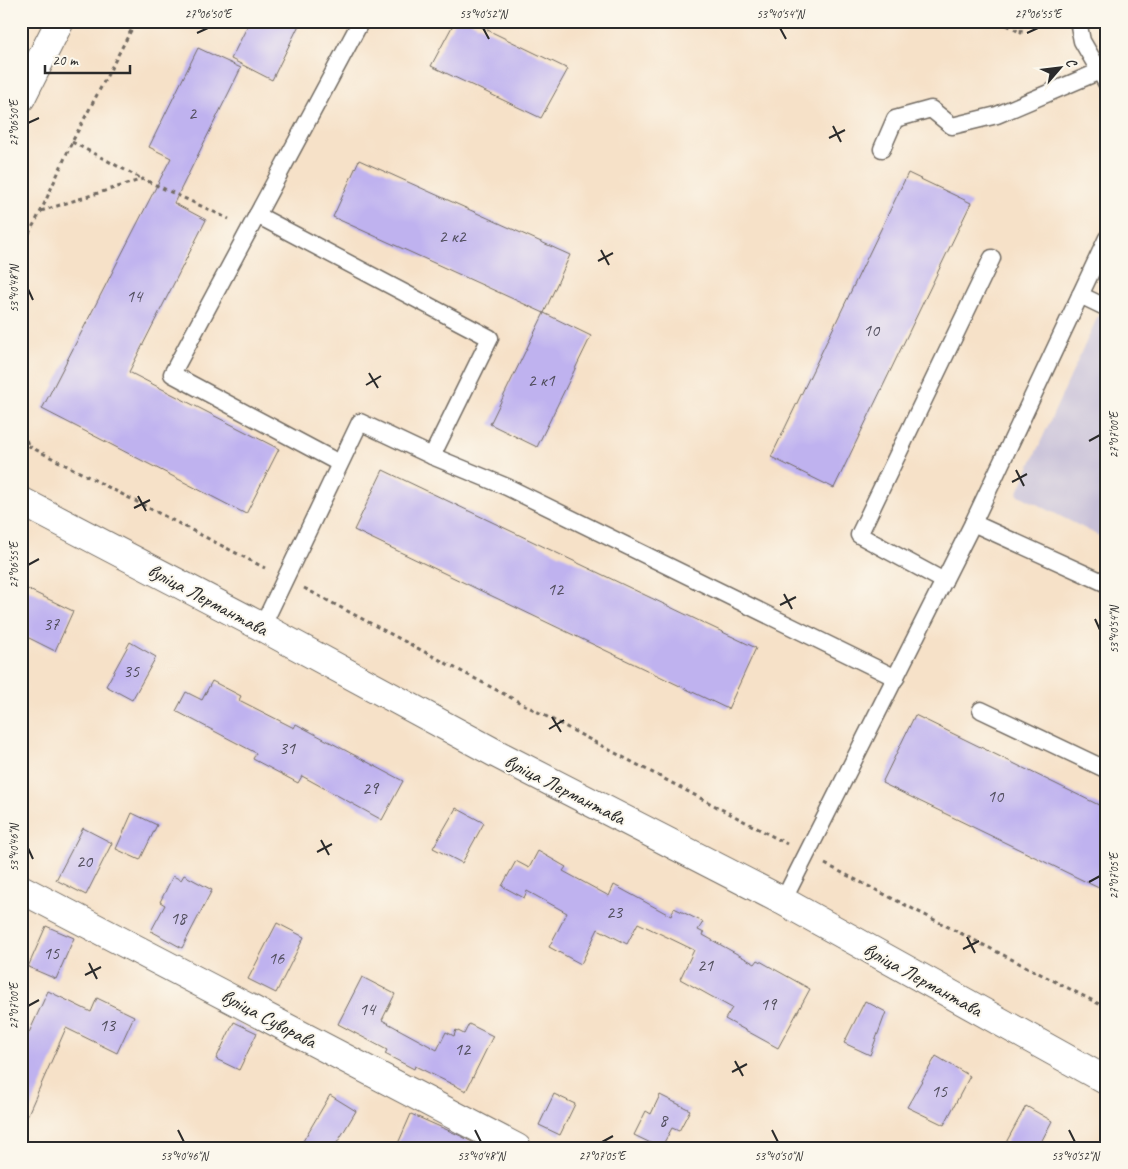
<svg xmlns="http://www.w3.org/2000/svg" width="1128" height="1169" font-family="Caveat,sans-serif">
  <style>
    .industrial { fill: #c7c0d8 }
    .building { fill: #bfb2ef }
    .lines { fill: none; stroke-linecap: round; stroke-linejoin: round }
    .lane-casing { stroke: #726b62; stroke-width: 19 }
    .street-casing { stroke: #726b62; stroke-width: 30 }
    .path { stroke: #726b62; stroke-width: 3; stroke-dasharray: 4 4; stroke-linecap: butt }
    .lane { stroke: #fff; stroke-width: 16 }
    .street { stroke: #fff; stroke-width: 28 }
    .ticks { fill: none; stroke: #2b2b2b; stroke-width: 2 }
    .labels { text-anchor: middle; stroke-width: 4; stroke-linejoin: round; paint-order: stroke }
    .number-label { font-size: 18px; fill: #504d5c }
    .street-label { font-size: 20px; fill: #2b2b2b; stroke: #fbf7ec }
    .neatline { fill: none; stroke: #2b2b2b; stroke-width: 2 }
    .ticks-label { font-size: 12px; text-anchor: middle; fill: #2b2b2b }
  </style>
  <rect width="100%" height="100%" fill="#fbf7ec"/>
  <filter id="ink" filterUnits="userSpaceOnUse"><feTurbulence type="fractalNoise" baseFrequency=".02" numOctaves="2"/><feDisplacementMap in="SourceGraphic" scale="10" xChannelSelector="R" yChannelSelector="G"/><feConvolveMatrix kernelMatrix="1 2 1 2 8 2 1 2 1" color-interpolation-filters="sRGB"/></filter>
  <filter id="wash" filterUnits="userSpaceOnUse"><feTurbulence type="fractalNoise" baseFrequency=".0096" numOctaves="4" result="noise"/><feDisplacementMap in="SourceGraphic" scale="20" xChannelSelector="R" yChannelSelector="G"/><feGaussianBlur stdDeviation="1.12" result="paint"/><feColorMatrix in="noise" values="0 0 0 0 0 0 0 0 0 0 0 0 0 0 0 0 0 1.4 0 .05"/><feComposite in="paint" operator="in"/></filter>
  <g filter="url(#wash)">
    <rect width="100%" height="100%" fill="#f6e1c8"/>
    <path class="industrial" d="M1107,296V540L1017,494Z"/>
    <g id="blocks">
      <g class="building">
        <path d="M250,21H301L272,80L231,59Z"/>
        <path d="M455,21H469L568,69L541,118L431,66Z"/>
        <path d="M198,48L241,68L174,203L206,220L129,372L279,449L246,514L42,409L171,158L149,147Z"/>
        <path d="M359,160L570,255L544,313L333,217Z"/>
        <path d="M908,173L971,203L834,488L771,457Z"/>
        <path d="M544,313L591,336L537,447L490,424Z"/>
        <path d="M383,470L756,648L728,709L354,530Z"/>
        <path d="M21,586L73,611L55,651L21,634Z"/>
        <path d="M130,642L156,657L132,700L106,686Z"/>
        <path d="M212,681L241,696L239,700L294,728L296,724L403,781L382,820L302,776L298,783L253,759L256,753L176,711L186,692L202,700Z"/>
        <path d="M915,715L1107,809V892L882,783Z"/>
        <path d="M456,808L484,823L462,863L433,848Z"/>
        <path d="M132,813L157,825L140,860L116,849Z"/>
        <path d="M83,828L112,843L86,895L56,880Z"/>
        <path d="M538,851L566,867L563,871L609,896L614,885L671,916L674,908L703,922L698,930L704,933L703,935L755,964L758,960L810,989L778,1048L725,1019L732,1008L680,979L694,950L638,923L627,944L598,929L581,964L549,947L567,913L527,891L524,898L502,886L516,861L529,868Z"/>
        <path d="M184,875L212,890L182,948L151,931L165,905L160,902L173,876L181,880Z"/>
        <path d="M277,923L304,937L276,993L248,979Z"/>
        <path d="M46,926L74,938L56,979L28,967Z"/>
        <path d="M362,977L395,994L382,1020L437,1050L446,1032L454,1036L456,1030L464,1034L469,1024L493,1036L466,1091L415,1066L414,1069L385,1054L387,1050L338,1024Z"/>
        <path d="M48,991L91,1012L97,998L134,1016L117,1053L66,1028L21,1130V1050Z"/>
        <path d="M865,1001L886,1012L870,1055L844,1043Z"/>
        <path d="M234,1022L257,1033L239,1070L216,1059Z"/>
        <path d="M936,1056L970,1076L944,1125L907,1107Z"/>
        <path d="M554,1094L575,1104L560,1135L539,1125Z"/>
        <path d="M330,1095L356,1111L334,1148H299Z"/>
        <path d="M660,1095L690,1110L679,1131L672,1128L661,1148L634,1135L646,1111L651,1114Z"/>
        <path d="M1026,1106L1052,1121L1038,1148H1003Z"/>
        <path d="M411,1114L461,1136L483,1148H396Z"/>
      </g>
    </g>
  </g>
  <g filter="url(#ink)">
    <use href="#blocks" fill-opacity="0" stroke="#726b62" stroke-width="1"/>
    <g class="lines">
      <g class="lane-casing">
        <g id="lane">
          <path d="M1078,21L1082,41L1107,84"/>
          <path d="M882,149L895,119L931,109L952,126L997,115L1100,71"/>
          <path d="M257,215L490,338L432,456"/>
          <path d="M1080,295L1107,308"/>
          <path d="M339,463L172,374L361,21"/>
          <path d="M973,523L1107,584"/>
          <path d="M944,581L859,535L992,258"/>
          <path d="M262,627L360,422L432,456L507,487L896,678"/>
          <path d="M981,710L1107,770"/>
          <path d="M783,901L973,523L1107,238"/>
        </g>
      </g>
      <g class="street-casing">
        <g id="street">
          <path d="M21,98L60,21"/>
          <path d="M21,501L262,627L497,754L783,901L1107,1081"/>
          <path d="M21,889L517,1148"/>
        </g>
      </g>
      <g class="path">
        <path d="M1000,21L1021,33L1022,21"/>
        <path d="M72,142L142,179"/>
        <path d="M41,211L143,179L229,219"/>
        <path d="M21,248L41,211L72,142L136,21"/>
        <path d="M21,425L28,445"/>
        <path d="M21,442L265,568"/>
        <path d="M304,588L787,844"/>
        <path d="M825,864L1107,1008"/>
      </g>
      <use href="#lane" class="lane"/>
      <use href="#street" class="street"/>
    </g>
  </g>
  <path class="ticks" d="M483,28L489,39M780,28L786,39M197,33L208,28M1027,33L1038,28M28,123L39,118M833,126L841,142M829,138L845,130M601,250L609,265M598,261L613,253M28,289L33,300M369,373L378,388M366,385L381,376M1089,441L1100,435M1016,470L1024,486M1012,482L1027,474M138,496L146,511M134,508L150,500M28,565L39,559M784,594L792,609M780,605L796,597M1095,619L1100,630M552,717L561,732M549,729L564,720M321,840L329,855M28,848L33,859M317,852L332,844M1089,882L1100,876M967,937L975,953M963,949L979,941M89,963L97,979M85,975L101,967M28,1006L39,1000M735,1061L743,1076M732,1072L747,1064M178,1130L184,1142M475,1130L481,1142M772,1130L778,1142M1069,1130L1075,1142M602,1142L613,1136"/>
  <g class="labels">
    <g class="number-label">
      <text x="192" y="119">2</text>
      <text x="452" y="242">2 к2</text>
      <text x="134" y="302">14</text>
      <text x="871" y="336">10</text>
      <text x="541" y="386">2 к1</text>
      <text x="555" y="595">12</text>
      <text x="51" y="630">37</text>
      <text x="131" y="677">35</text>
      <text x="287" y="754">31</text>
      <text x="370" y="794">29</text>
      <text x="995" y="802">10</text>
      <text x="84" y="867">20</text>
      <text x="614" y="918">23</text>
      <text x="178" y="924">18</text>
      <text x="51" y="959">15</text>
      <text x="276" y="964">16</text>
      <text x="705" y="971">21</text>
      <text x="768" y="1010">19</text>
      <text x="367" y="1015">14</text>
      <text x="107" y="1031">13</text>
      <text x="462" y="1055">12</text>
      <text x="939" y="1097">15</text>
      <text x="663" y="1126">8</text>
    </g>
    <g class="street-label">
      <text transform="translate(208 599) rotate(28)" y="7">вуліца Лермантава</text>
      <text transform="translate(565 789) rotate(27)" y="7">вуліца Лермантава</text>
      <text transform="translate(923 979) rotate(29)" y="7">вуліца Лермантава</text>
      <text transform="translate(269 1018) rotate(28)" y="7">вуліца Суворава</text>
    </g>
  </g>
  <rect width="1128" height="1169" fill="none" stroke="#fbf7ec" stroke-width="55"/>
  <g transform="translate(1060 68) rotate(62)" stroke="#fbf7ec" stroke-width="4" paint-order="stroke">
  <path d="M0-4L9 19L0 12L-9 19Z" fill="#2b2b2b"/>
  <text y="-8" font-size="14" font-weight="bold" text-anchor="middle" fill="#2b2b2b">С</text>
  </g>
  <path d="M45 65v8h85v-8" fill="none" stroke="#2b2b2b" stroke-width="2.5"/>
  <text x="52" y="65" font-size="15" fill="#2b2b2b" stroke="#fbf7ec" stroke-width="4" paint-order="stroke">20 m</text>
  <rect x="28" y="28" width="1072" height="1114" class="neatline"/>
  <g class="ticks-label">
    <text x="208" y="18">27°06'50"E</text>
    <text x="483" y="18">53°40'52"N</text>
    <text x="780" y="18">53°40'54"N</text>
    <text x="1038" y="18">27°06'55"E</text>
    <text transform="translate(14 123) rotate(-90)" y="4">27°06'50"E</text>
    <text transform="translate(14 289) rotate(-90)" y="4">53°40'48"N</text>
    <text transform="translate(1114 435) rotate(-90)" y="4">27°07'00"E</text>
    <text transform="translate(14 565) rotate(-90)" y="4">27°06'55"E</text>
    <text transform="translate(1114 630) rotate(-90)" y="4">53°40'54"N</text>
    <text transform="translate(14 848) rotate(-90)" y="4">53°40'46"N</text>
    <text transform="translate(1114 876) rotate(-90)" y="4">27°07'05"E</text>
    <text transform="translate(14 1006) rotate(-90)" y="4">27°07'00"E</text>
    <text x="184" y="1160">53°40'46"N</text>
    <text x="481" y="1160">53°40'48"N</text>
    <text x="602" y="1160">27°07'05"E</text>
    <text x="778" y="1160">53°40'50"N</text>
    <text x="1075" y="1160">53°40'52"N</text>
  </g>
</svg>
